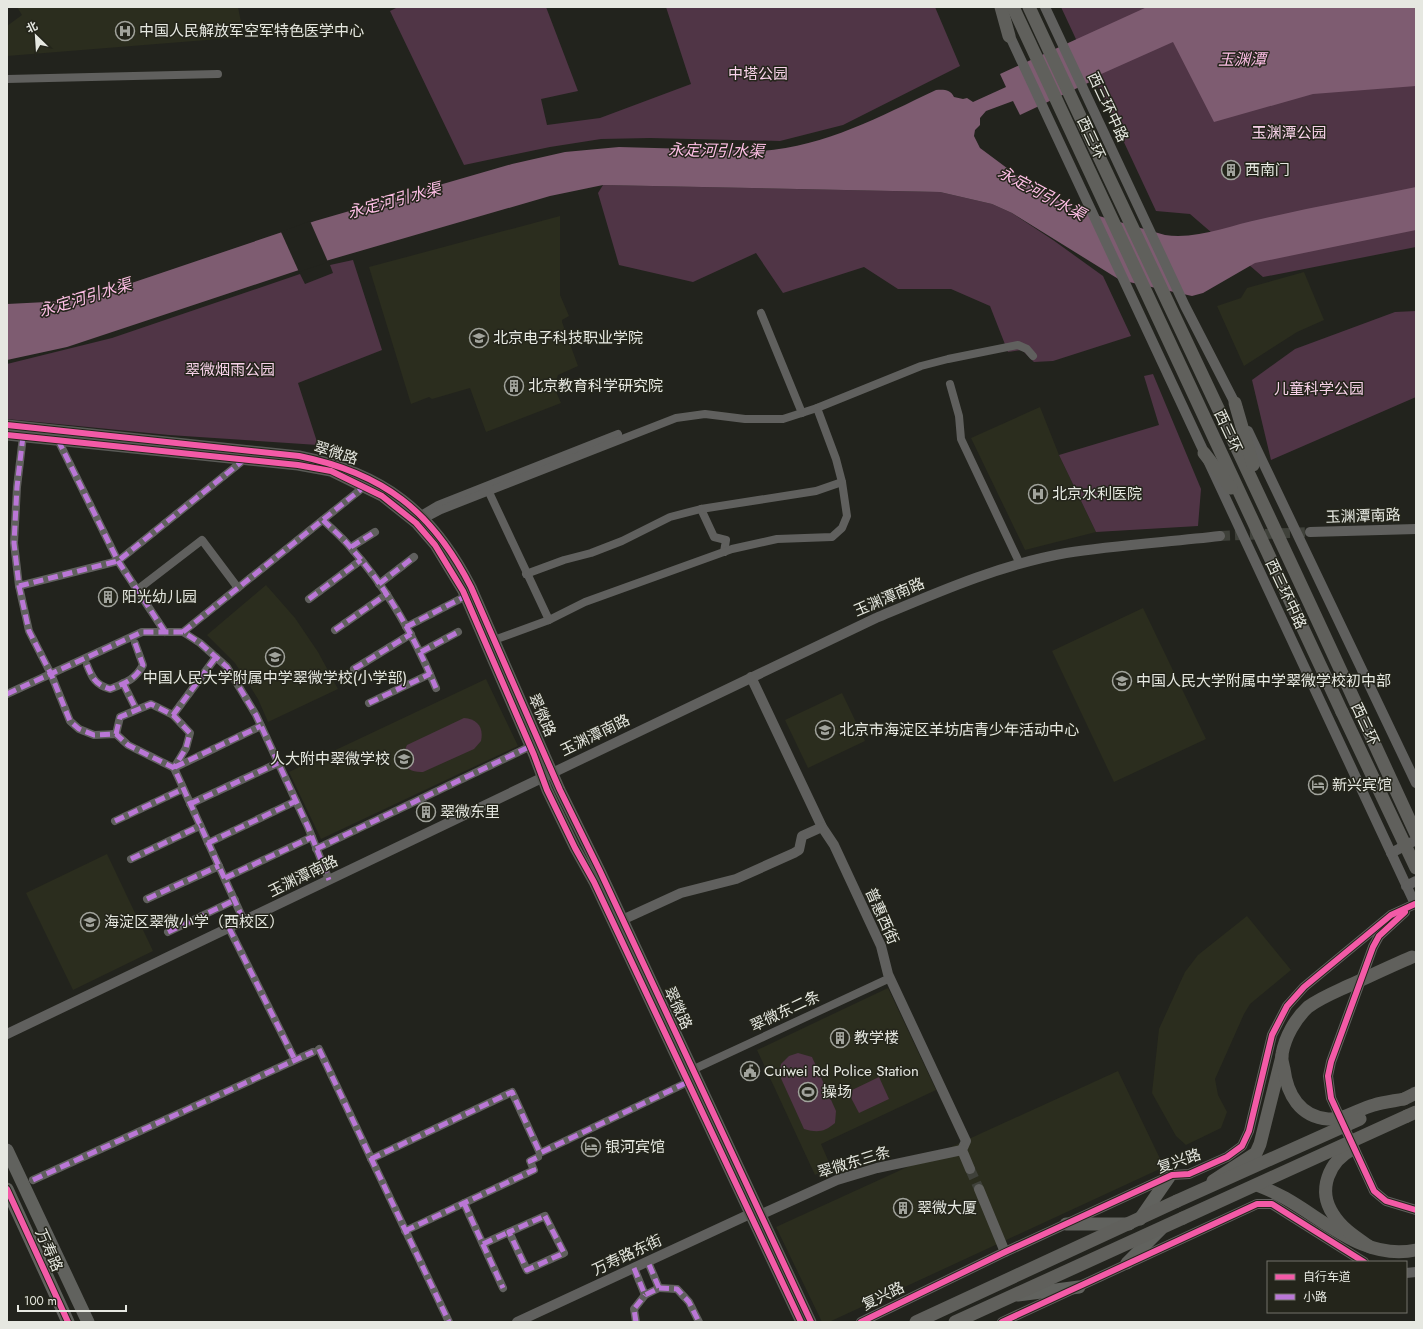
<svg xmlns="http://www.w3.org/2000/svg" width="1423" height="1329" font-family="Jost,'Noto Sans SC',sans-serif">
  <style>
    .built { fill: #2b2d1e }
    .green { fill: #503546 }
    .water { fill: #7e5c71 }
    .pier { fill: #22231d }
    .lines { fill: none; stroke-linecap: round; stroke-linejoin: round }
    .tertiary-tunnel { stroke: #3f413a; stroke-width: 10; stroke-dasharray: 10 5; stroke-linecap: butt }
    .minor { stroke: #60605e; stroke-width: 8 }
    .tertiary { stroke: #60605e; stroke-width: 10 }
    .secondary { stroke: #595a56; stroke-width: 11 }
    .primary { stroke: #61625e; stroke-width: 13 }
    .trunk { stroke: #60605c; stroke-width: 13 }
    .trunk-bridge { stroke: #60605c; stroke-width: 13 }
    .quiet { stroke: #ba77d6; stroke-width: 5; stroke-dasharray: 10 5; stroke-linecap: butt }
    .cycleway-casing { stroke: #24251b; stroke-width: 8 }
    .cycleway { stroke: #f35aa7; stroke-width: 6 }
    .labels { text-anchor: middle; stroke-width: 3; stroke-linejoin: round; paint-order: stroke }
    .poi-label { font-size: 15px; fill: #e6e8e1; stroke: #24251b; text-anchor: start }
    .park-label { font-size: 15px; fill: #f8d2e9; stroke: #24251b }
    .street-label { font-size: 15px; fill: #e6e8e1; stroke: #24251b }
    .water-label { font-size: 16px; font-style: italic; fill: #febfe6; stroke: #24251b }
  </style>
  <rect width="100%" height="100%" fill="#22231d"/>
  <g class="built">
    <path d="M17,7H238L244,37L7,56V26L22,15Z"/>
    <path d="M560,216V295L569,316L562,320V322L578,366L558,375L554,387L561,403L486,432L470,388L432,399L429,397L411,404L369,267Z"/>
    <path d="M1304,272L1324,320L1297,332L1244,366L1217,306L1241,298L1247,288Z"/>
    <path d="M1040,407L1059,455L1096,532L1025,550L971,438Z"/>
    <path d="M266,585L295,618L318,652L338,689L268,722L258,699L235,663L207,635Z"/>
    <path d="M1143,608L1206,739L1114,782L1052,651Z"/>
    <path d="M486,679L518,746L321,839L289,772Z"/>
    <path d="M842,693L865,741L808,768L785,720Z"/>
    <path d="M107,854L153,951L73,990L26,893Z"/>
    <path d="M1247,916L1291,970L1250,1004L1244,1014L1215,1079L1218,1095L1227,1112L1221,1128L1186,1145L1176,1136L1152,1093L1159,1029L1185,972L1198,955Z"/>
    <path d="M888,988L936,1090L821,1144L831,1167L815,1175L757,1050Z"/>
    <path d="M1118,1071L1164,1167L829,1322H822L776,1227Z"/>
  </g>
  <g class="green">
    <path d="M398,7H546L578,91L541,99L547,125L600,118L691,84L666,7H935L960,66L843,125L780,141L650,138L601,139L550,147L464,165L390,11Z"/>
    <path d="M1061,7H1416V247L1263,277L1190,214L1156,211Z"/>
    <path d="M603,185L940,192L992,204L1012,213L1053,240L1103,276L1131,336L1053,361L1034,362L1022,350L1008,352L990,306L951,289H898L864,267L783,293L756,253L693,282L619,265L598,193Z"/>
    <path d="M353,260L382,350L298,383L318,445L169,435L7,419V364L112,338L300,274L305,284L333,273L330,265Z"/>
    <path d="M1416,311V397L1271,460L1252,380L1295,349L1395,312Z"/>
    <path d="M1153,374L1201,489L1198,526L1096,532L1059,455L1159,425L1144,376Z"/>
    <path d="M464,718C477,719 484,727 481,741L474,749L423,772C404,773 399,760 407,745Z"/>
    <path d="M798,1053L812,1057L836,1111L835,1123C824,1132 818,1133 804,1129L779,1074L781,1064L789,1056Z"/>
    <path d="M879,1077L889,1099L859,1113L848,1092Z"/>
  </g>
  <path class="water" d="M1147,7H1416V86L1313,94L1214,122L1173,42L1099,75L1090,82L1020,115L1013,101L986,111L980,118V125L975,130L974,136L980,148L1019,177L1057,200L1071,208L1165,235C1196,240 1231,225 1261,219C1312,207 1364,198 1416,187V230L1255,263L1203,293L1192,296L1120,280L1012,213L992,204L940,192L603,185L550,196L329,260L67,347L7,360V304L66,301L102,293L315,221L512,164L565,152L619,147L761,151C826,146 879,117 936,90C944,89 951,90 954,97L963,99L967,98L973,102L1006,87L1000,74Z"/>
  <path class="pier" d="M310,221L328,262L299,272L281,232Z"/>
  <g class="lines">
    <g class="tertiary-tunnel">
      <path d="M1220,536L1310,532"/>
      <path d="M970,1169L979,1189"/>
    </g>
    <g class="minor">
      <path d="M7,79L218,74"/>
      <path d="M761,313L802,413"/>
      <path d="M950,384L959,416L961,439L1020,564"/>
      <path d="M23,436L17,487L14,543L19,586L29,631L51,674L70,721L79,729L94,735L116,734L128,745L174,768L244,921"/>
      <path d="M58,440L118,561L165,632"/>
      <path d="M487,488L549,620"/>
      <path d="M701,509L714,537L726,540L724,552"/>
      <path d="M418,519L421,515L438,505L618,434"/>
      <path d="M323,520C332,529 343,538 351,548C388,589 415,638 436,688"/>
      <path d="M420,521L441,510L502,486L676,418L705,414L745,419H783L817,408L921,366L948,359L1018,345L1027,349L1033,356"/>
      <path d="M351,547L375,532"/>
      <path d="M526,574L564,560L591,553L622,541L670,517L701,509L816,491L842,482"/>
      <path d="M379,584L414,557"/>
      <path d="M19,586L118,561L245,459"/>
      <path d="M137,590L202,540L238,588"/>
      <path d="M309,599L361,560"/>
      <path d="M406,627L466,596"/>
      <path d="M335,630L387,594"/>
      <path d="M183,632L365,486"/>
      <path d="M494,640L549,620L585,602L732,549L777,539L832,537L842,528L847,516L842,482L836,459L817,408"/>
      <path d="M421,652L458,632"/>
      <path d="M87,665C92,678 96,685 110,689C125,683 135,680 143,665L135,643"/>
      <path d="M354,669L411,634"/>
      <path d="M123,683L136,709"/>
      <path d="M7,694L142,632H183L200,643L227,667L256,715L308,827L329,880"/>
      <path d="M369,703L430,674"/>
      <path d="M173,715L216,657"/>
      <path d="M116,734L120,717L151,704L173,715L190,733L186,748L174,768"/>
      <path d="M174,768L261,726"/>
      <path d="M190,804L278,763"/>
      <path d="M115,821L183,789"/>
      <path d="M208,843L296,801"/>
      <path d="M316,849L531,746"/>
      <path d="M131,859L200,826"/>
      <path d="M225,878L312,837"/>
      <path d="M147,899L219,866"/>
      <path d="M229,928L295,1060"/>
      <path d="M168,932L235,900"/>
      <path d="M319,1049L449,1322"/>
      <path d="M692,1070L890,978"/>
      <path d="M371,1159L512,1092L540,1153L688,1082"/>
      <path d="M33,1180L313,1052"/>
      <path d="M464,1203L503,1288"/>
      <path d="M545,1216L564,1253L527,1270L509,1232Z"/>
      <path d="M405,1231L534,1170L530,1161L538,1157"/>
      <path d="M483,1244L509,1232"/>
      <path d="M634,1268L645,1295L659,1288L648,1262"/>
      <path d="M659,1288L677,1289L689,1302L699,1322"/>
      <path d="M636,1322L634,1309L645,1295"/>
    </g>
    <g class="tertiary">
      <path d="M1045,7L1185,306L1238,409"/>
      <path d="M1007,30L1415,904"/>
      <path d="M1248,431L1416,783"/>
      <path d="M1310,532L1416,529"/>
      <path d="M751,677L822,827L834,845L881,946L888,974L966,1141L962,1150L970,1169"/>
      <path d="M1391,853L1416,840"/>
      <path d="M1406,886L1416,881"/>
      <path d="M1405,912L1379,936L1373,947L1331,1062L1328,1076L1331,1098L1374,1191L1386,1201L1416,1210"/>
      <path d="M622,920L681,893L736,879L794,853L799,850L802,836L822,827"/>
      <path d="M7,1034L876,618C938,592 999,565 1066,553C1115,545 1169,542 1220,536"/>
      <path d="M979,1189L1005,1252"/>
      <path d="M760,1215L837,1180L877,1168L962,1150"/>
      <path d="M1406,1273L1416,1272"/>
      <path d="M517,1322L750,1214"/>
      <path d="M861,1322L1005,1252L1172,1175L1189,1174L1227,1157L1242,1146L1249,1131L1272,1035L1287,1006L1304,987L1391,915L1415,904"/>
      <path d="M1002,1322L1257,1204H1272L1364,1262"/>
    </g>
    <g class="secondary">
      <path d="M7,425L299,456C383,473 432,511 471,587L560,790L600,871L811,1322"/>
      <path d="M7,435L298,465L331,471L382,496L416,523L435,545L463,591L534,755L547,790L575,848L594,882L801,1322"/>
    </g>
    <g class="primary">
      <path d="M7,1150L88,1322"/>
      <path d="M7,1189L68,1322"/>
      <path d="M1140,1219L1169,1177"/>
      <path d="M1066,1224H1129"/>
      <path d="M1127,1263L1161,1229"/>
      <path d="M1018,1295L1079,1287"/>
    </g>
    <g class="trunk">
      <path d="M1001,7L1009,36"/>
      <path d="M1013,7L1342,712"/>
      <path d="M1029,7C1137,240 1250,472 1357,706"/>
      <path d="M1235,403L1253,465"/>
      <path d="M1204,453L1231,488"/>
      <path d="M1404,1099L1416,1093"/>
      <path d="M1407,1116L1416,1112"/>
      <path d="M1213,1181L1256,1153L1260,1144L1282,1056"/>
      <path d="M1257,1185C1267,1189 1276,1193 1285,1198C1326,1221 1365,1261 1416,1250"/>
      <path d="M916,1322L1177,1201"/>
      <path d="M955,1322L1183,1218"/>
    </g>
    <g class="trunk-bridge">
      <path d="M1357,706L1416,834"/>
      <path d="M1342,712L1416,868"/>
      <path d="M1404,1099C1394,1101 1384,1102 1374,1105C1358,1109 1345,1120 1328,1119C1300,1117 1287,1094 1284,1069C1283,1065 1281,1059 1282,1054C1285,1037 1295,1019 1308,1007C1320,998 1335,992 1348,986C1370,976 1391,966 1412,957"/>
      <path d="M1353,1149C1329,1161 1317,1190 1333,1214C1341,1228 1357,1238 1370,1247"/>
      <path d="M1177,1201L1360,1119"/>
      <path d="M1183,1218L1407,1116"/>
    </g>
    <g class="quiet">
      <path d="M23,436L17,487L14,543L19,586L29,631L51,674L70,721L79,729L94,735L116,734L128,745L174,768L244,921"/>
      <path d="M58,440L118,561L165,632"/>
      <path d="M323,520C332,529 343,538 351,548C388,589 415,638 436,688"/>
      <path d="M351,547L375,532"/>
      <path d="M379,584L414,557"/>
      <path d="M19,586L118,561L245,459"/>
      <path d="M309,599L361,560"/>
      <path d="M406,627L466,596"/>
      <path d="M335,630L387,594"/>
      <path d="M183,632L365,486"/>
      <path d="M421,652L458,632"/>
      <path d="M87,665C92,678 96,685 110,689C125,683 135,680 143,665L135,643"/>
      <path d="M354,669L411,634"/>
      <path d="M123,683L136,709"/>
      <path d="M7,694L142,632H183L200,643L227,667L256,715L308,827L329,880"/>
      <path d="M369,703L430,674"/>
      <path d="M173,715L216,657"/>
      <path d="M116,734L120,717L151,704L173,715L190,733L186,748L174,768"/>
      <path d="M175,767L261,726"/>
      <path d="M190,804L278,763"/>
      <path d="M115,821L183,789"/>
      <path d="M208,843L296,801"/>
      <path d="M316,849L531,746"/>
      <path d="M131,859L200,826"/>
      <path d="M225,878L312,837"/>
      <path d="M147,899L219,866"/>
      <path d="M229,928L295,1060"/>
      <path d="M168,932L235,900"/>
      <path d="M319,1049L449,1322"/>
      <path d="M371,1159L512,1092L540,1153L688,1082"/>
      <path d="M33,1180L313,1052"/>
      <path d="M464,1203L503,1288"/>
      <path d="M545,1216L564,1253L527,1270L509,1232Z"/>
      <path d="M405,1231L534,1170L530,1161L538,1157"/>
      <path d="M483,1244L509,1232"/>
      <path d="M634,1268L645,1295L659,1288L648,1262"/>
      <path d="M659,1288L677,1289L689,1302L699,1322"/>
      <path d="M636,1322L634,1309L645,1295"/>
    </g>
    <g class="cycleway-casing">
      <g id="cycleway">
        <path d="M7,425L299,456C383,473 432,511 471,587L560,790L600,871L811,1322"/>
        <path d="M7,435L298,465L331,471L382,496L416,523L435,545L463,591L534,755L547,790L575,848L594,882L801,1322"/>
        <path d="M1405,912L1379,936L1373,947L1331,1062L1328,1076L1331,1098L1374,1191L1386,1201L1416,1210"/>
        <path d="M7,1189L68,1322"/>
        <path d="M861,1322L1005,1252L1172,1175L1189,1174L1227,1157L1242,1146L1249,1131L1272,1035L1287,1006L1304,987L1391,915L1415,904"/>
        <path d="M1002,1322L1257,1204H1272L1364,1262"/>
      </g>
    </g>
    <use href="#cycleway" class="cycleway"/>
  </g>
  <defs>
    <g id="hospital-ring" transform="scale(1)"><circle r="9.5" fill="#24251b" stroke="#a1a39c" stroke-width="1.5"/><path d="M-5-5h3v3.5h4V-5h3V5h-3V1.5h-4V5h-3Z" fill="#a1a39c"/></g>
    <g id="building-ring" transform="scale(1)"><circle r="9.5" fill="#24251b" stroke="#a1a39c" stroke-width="1.5"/><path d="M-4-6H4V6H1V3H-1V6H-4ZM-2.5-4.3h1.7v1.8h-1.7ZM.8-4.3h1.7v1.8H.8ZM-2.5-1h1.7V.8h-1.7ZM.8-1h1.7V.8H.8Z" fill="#a1a39c"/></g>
    <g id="school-ring" transform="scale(1)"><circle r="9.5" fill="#24251b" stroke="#a1a39c" stroke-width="1.5"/><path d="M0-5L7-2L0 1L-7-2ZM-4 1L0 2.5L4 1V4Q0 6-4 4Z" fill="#a1a39c"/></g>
    <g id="hotel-ring" transform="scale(1)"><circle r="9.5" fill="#24251b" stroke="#a1a39c" stroke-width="1.5"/><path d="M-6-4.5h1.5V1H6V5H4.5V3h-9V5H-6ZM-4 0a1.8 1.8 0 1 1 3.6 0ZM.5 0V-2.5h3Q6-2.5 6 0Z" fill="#a1a39c"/></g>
    <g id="civic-ring" transform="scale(1)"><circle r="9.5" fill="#24251b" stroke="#a1a39c" stroke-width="1.5"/><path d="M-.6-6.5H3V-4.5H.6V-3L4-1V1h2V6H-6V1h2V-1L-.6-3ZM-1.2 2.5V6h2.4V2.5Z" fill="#a1a39c"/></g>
    <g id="stadium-ring" transform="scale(1)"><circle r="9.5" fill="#24251b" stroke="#a1a39c" stroke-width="1.5"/><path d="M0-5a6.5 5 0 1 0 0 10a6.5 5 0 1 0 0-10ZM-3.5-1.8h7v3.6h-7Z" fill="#a1a39c"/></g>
  </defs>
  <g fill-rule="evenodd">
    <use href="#hospital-ring" x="125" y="31"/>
    <use href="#building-ring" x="1231" y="170"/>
    <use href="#school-ring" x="479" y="338"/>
    <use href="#building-ring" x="514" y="386"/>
    <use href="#hospital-ring" x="1038" y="494"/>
    <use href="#building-ring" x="108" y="597"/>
    <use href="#school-ring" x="275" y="657"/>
    <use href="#school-ring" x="1122" y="681"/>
    <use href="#school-ring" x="825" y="730"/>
    <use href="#school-ring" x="404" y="759"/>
    <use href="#hotel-ring" x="1318" y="785"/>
    <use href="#building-ring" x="426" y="812"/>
    <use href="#school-ring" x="90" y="922"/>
    <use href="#building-ring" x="840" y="1038"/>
    <use href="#civic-ring" x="750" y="1071"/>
    <use href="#stadium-ring" x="808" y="1092"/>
    <use href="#hotel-ring" x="591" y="1147"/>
    <use href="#building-ring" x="903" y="1208"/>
  </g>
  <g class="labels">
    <g class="poi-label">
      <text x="139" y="36">中国人民解放军空军特色医学中心</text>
      <text x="1245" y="175">西南门</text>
      <text x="493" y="343">北京电子科技职业学院</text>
      <text x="528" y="391">北京教育科学研究院</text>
      <text x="1052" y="499">北京水利医院</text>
      <text x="122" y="602">阳光幼儿园</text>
      <text x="275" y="683" text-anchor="middle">中国人民大学附属中学翠微学校(小学部)</text>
      <text x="1136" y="686">中国人民大学附属中学翠微学校初中部</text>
      <text x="839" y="735">北京市海淀区羊坊店青少年活动中心</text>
      <text x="390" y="764" text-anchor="end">人大附中翠微学校</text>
      <text x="1332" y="790">新兴宾馆</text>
      <text x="440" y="817">翠微东里</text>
      <text x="104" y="927">海淀区翠微小学（西校区）</text>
      <text x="854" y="1043">教学楼</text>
      <text x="764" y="1076">Cuiwei Rd Police Station</text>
      <text x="822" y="1097">操场</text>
      <text x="605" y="1152">银河宾馆</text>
      <text x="917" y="1213">翠微大厦</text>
    </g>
    <g class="park-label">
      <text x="758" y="79">中塔公园</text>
      <text x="1289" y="138">玉渊潭公园</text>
      <text x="230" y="375">翠微烟雨公园</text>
      <text x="1319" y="394">儿童科学公园</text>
    </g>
    <g class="street-label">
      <text transform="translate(1108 107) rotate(65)" y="5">西三环中路</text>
      <text transform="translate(1091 138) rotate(65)" y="5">西三环</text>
      <text transform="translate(1228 431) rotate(65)" y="5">西三环</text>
      <text transform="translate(336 453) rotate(17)" y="5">翠微路</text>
      <text transform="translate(1363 516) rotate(-2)" y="5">玉渊潭南路</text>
      <text transform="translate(1286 594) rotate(65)" y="5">西三环中路</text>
      <text transform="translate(889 597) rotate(-23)" y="5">玉渊潭南路</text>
      <text transform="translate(542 715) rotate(66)" y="5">翠微路</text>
      <text transform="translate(1365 724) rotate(65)" y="5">西三环</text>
      <text transform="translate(595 735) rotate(-26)" y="5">玉渊潭南路</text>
      <text transform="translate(303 876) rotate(-26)" y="5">玉渊潭南路</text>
      <text transform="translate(882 916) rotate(66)" y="5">普惠西街</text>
      <text transform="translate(678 1008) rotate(65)" y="5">翠微路</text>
      <text transform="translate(785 1011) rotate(-25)" y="5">翠微东二条</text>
      <text transform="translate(1179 1161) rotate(-19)" y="5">复兴路</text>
      <text transform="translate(854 1162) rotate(-17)" y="5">翠微东三条</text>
      <text transform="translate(49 1250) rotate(66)" y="5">万寿路</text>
      <text transform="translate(627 1255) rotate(-25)" y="5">万寿路东街</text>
      <text transform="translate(883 1296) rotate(-26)" y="5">复兴路</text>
    </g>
    <g class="water-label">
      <text x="1242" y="65">玉渊潭</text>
      <text transform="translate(716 150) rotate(1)" y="6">永定河引水渠</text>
      <text transform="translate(1042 193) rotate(28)" y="6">永定河引水渠</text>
      <text transform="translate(394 200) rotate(-15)" y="6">永定河引水渠</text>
      <text transform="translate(85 297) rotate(-17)" y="6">永定河引水渠</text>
    </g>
  </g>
  <rect width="1423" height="1329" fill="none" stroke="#e6e8e1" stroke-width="16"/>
  <rect x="1267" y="1261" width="140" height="52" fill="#24251b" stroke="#72736a"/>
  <rect x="1275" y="1274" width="20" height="6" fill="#f35aa7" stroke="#72736a"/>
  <text x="1303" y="1281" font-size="12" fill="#e6e8e1">自行车道</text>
  <rect x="1275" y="1294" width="20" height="6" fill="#ba77d6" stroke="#72736a"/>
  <text x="1303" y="1301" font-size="12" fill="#e6e8e1">小路</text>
  <g transform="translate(36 36) rotate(335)" stroke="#24251b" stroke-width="3" paint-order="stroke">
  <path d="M0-3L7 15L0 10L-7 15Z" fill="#e6e8e1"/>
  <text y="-6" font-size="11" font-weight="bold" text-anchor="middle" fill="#e6e8e1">北</text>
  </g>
  <path d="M18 1305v6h108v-6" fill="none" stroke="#e6e8e1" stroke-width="2"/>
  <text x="24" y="1305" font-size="12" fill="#e6e8e1" stroke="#24251b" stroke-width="3" paint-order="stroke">100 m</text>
</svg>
